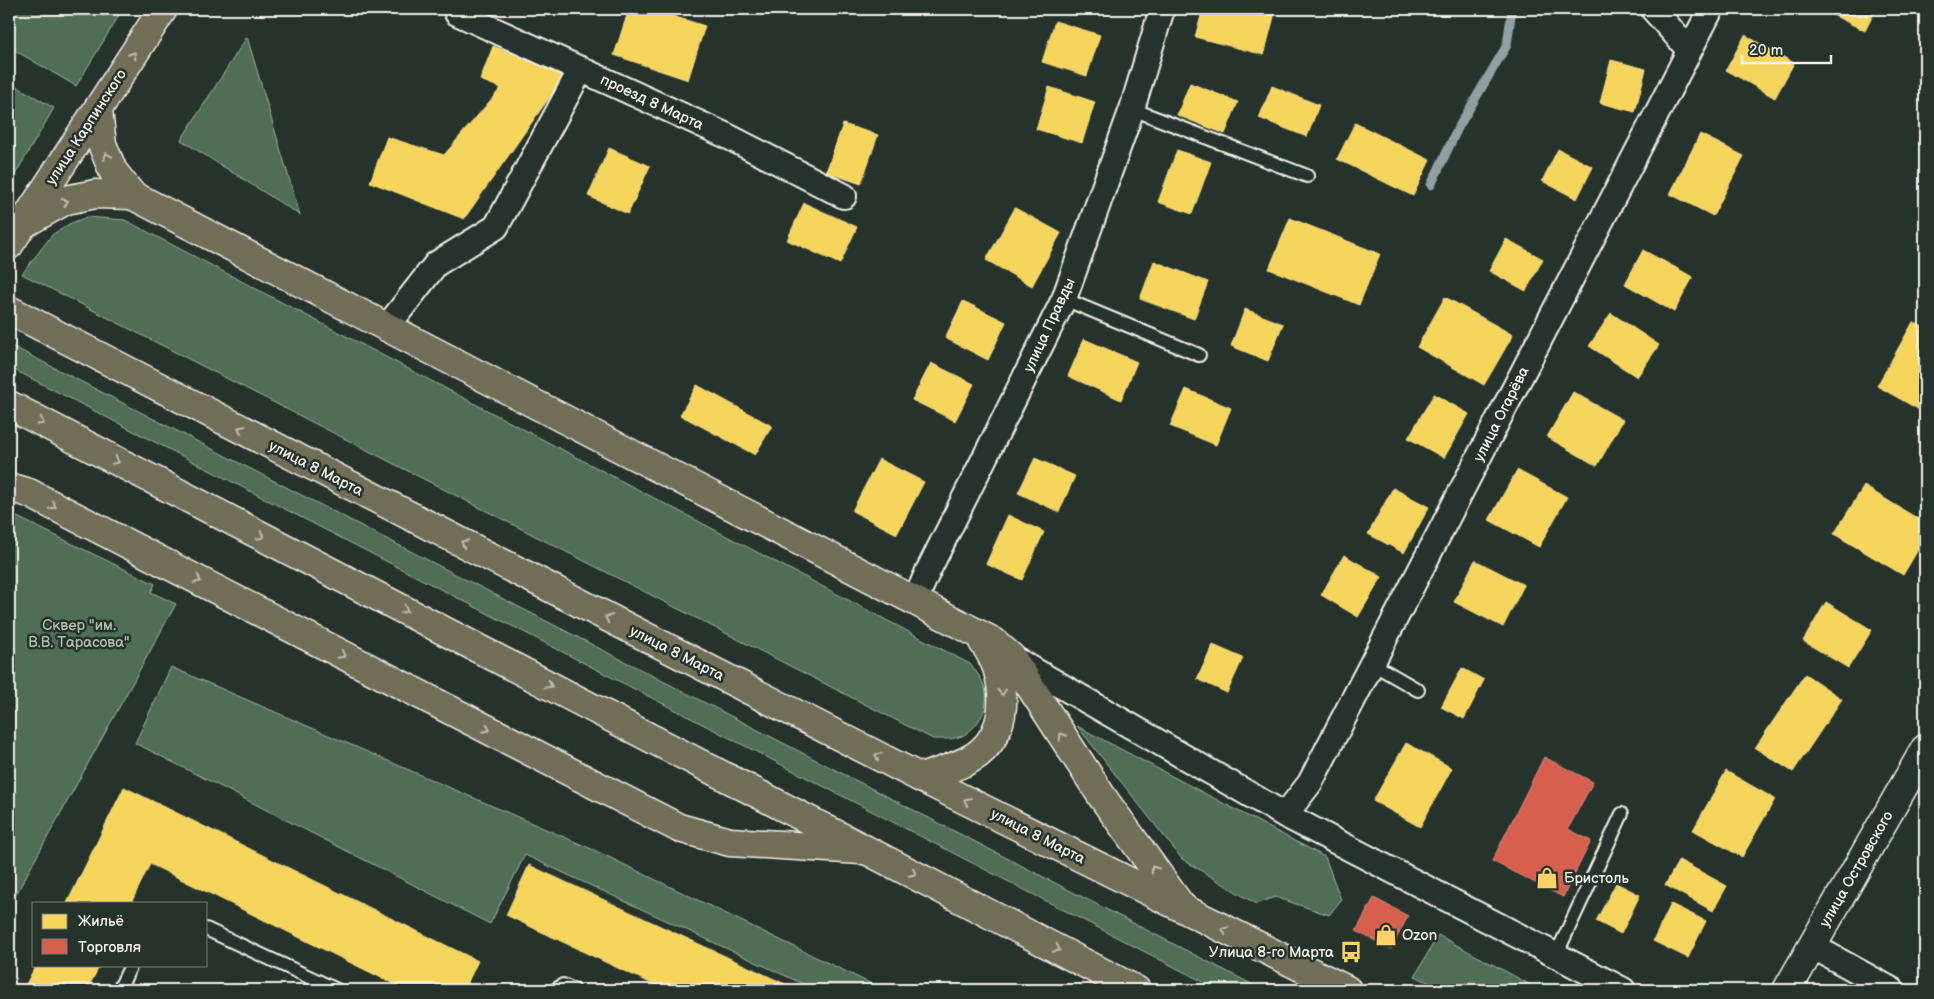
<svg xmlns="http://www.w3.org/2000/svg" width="1934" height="999" font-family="'Balsamiq Sans',sans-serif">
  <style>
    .green { fill: #506e56; stroke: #a2b09f }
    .homes { fill: #f6d55c; stroke: #f5dd86 }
    .shops { fill: #d6604d; stroke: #df8c7c }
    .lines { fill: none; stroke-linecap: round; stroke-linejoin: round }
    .stream { stroke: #92a0a3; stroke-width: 9 }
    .lane-casing { stroke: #f4f1e8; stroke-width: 16 }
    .street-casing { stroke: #f4f1e8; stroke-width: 28 }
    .secondary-casing { stroke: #f4f1e8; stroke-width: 31 }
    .primary-casing { stroke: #f4f1e8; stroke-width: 31 }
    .lane { stroke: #26332d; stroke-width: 12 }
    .street { stroke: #26332d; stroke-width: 24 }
    .secondary { stroke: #26332d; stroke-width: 28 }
    .primary { stroke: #716e59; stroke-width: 28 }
    .oneway { stroke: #c0bdaf }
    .labels { text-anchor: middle; stroke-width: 5; stroke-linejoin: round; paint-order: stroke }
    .street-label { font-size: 15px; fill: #f4f1e8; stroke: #26332d }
    .park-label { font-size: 15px; fill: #b2bdae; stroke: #26332d }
    .poi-label { font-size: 15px; fill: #f4f1e8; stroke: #26332d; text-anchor: start }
  </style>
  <rect width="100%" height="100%" fill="#26332d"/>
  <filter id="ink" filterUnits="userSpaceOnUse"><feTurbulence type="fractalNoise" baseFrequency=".02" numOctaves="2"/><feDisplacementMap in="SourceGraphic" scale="10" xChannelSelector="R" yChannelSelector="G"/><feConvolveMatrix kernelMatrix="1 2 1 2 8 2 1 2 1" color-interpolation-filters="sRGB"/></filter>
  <g filter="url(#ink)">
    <g class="green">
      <path d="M9,9H123L76,86L9,47Z"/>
      <path d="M247,37L300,215L181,140Z"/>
      <path d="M9,82L54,108L9,185Z"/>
      <path d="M87,217L125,220L970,664C976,671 982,679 985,688C990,706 980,725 964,735C954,740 943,739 933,739L22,274L52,235L69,224Z"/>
      <path d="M10,345L1263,990H1219L9,367Z"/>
      <path d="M9,513L155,584L151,592L176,604L9,907Z"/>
      <path d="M171,667L594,850L884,990H816L525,855L490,924L135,743Z"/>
      <path d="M1077,726L1325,857L1341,900L1329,915L1275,897L1256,904L1182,859Z"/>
      <path d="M1438,935L1540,990H1444L1415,976Z"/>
    </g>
    <g class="homes">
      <path d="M629,9H650L705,26L688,80L614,55Z"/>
      <path d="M1203,9H1276L1264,55L1195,37Z"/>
      <path d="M1821,9H1876L1865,31Z"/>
      <path d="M1055,21L1100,35L1087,76L1042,62Z"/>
      <path d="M1745,35L1794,63L1775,98L1726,70Z"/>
      <path d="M493,46L565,75L464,219L370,182L387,137L444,155L501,88L480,80Z"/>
      <path d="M1611,60L1646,69L1635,112L1600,103Z"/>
      <path d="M1190,83L1238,102L1225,134L1177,115Z"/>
      <path d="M1272,86L1319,105L1307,137L1259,118Z"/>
      <path d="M1049,87L1095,102L1082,143L1036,129Z"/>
      <path d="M1355,123L1430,160L1413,196L1337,159Z"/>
      <path d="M843,124L878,135L861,184L826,172Z"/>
      <path d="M1700,134L1744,156L1713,216L1670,194Z"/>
      <path d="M609,148L650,166L628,214L588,196Z"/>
      <path d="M1558,149L1593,167L1577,199L1542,181Z"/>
      <path d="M1177,150L1211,162L1192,214L1158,202Z"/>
      <path d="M804,203L857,227L840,264L787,240Z"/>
      <path d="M1015,208L1061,233L1032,286L986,260Z"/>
      <path d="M1290,218L1380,254L1359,305L1269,269Z"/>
      <path d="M1506,239L1543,259L1526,291L1489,271Z"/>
      <path d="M1643,250L1693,277L1674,312L1625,284Z"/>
      <path d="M1154,261L1208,282L1194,319L1140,299Z"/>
      <path d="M1445,297L1513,335L1484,385L1417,347Z"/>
      <path d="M963,301L1006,322L988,360L945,338Z"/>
      <path d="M1245,309L1283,324L1268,361L1231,346Z"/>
      <path d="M1611,313L1659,345L1637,377L1589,346Z"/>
      <path d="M1913,322L1925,328V413L1877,386Z"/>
      <path d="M1084,339L1137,362L1121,400L1068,376Z"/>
      <path d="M931,363L974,384L955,421L912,400Z"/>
      <path d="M697,385L772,426L755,455L680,415Z"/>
      <path d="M1186,389L1231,408L1216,445L1170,426Z"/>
      <path d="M1573,392L1623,420L1597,466L1547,437Z"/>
      <path d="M1434,394L1469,414L1444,458L1408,438Z"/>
      <path d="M1035,458L1075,476L1059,512L1018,493Z"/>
      <path d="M879,459L924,482L897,534L852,511Z"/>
      <path d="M1517,470L1567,497L1539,547L1489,520Z"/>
      <path d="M1864,486L1925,523V538L1903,575L1834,534Z"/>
      <path d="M1393,488L1429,507L1404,553L1368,534Z"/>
      <path d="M1008,515L1044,532L1022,580L986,564Z"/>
      <path d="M1344,555L1382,577L1358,617L1321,595Z"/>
      <path d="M1475,560L1524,585L1503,627L1454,602Z"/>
      <path d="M1826,602L1872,630L1848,668L1803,641Z"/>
      <path d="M1213,645L1243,658L1227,693L1197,679Z"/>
      <path d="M1462,668L1484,680L1464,719L1441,707Z"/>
      <path d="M1805,674L1842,699L1793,772L1755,748Z"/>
      <path d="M1406,743L1452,768L1420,827L1373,801Z"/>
      <path d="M1726,771L1775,799L1742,857L1693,830Z"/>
      <path d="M124,787L478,961L464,990H406L150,864L131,903H67Z"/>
      <path d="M1679,860L1727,886L1713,911L1665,885Z"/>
      <path d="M529,865L798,990H666L624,971L506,915Z"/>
      <path d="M1616,883L1640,895L1621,934L1596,921Z"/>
      <path d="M1671,904L1706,921L1688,958L1653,941Z"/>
      <path d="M36,965H100L87,990H23Z"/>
    </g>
    <g class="shops">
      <path d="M1544,757L1593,782L1568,829L1591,841L1563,897L1492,861Z"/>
      <path d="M1374,898L1408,916L1391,949L1356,931Z"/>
    </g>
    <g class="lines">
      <path class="stream" d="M1431,185L1458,128L1507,45L1512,9"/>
      <g class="lane-casing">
        <g id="lane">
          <path d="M1132,109L1307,176"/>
          <path d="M1064,299L1199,355"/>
          <path d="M1371,663L1418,690"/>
          <path d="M206,929L337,990"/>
          <path d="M1556,955L1622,814"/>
          <path d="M119,990L131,965"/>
          <path d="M555,990L563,985L574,990"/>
        </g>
      </g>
      <g class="street-casing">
        <g id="street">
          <path d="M1653,9L1689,50"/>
          <path d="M457,13L727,136L844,196"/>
          <path d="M387,327L436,264L496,227L581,69"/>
          <path d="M915,601L928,571L1064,299L1132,109L1162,9"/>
          <path d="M1011,657L1285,815L1623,990"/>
          <path d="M1285,815L1310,783L1711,9"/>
          <path d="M1812,946L1892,990"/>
        </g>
      </g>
      <g class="secondary-casing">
        <path id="secondary" d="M1787,990L1925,749"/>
      </g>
      <g class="primary-casing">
        <g id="primary">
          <path d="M98,111L102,144L113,171L132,195L994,642L1011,657L1103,798L1181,906"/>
          <path d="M25,223L66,200L95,194L132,195"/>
          <path d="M9,245L163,9"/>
          <path d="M9,310L921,778L1347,990"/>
          <path d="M9,405L1136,990"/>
          <path d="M9,487L29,493L679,828L730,842L861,850"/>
          <path d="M921,778C940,771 962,766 978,754C1012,727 1007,674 983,642"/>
        </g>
      </g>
      <use href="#lane" class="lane"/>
      <use href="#street" class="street"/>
      <use href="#secondary" class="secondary"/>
      <use href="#primary" class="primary"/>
    </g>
    <defs><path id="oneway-chevron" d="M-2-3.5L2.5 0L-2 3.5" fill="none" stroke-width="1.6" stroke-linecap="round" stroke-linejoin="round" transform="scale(1.25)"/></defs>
    <g class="oneway">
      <use href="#oneway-chevron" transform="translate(133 55) rotate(-57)"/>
      <use href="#oneway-chevron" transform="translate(107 156) rotate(-112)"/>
      <use href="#oneway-chevron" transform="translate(65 202) rotate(-22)"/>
      <use href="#oneway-chevron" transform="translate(41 422) rotate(28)"/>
      <use href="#oneway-chevron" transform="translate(241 429) rotate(-153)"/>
      <use href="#oneway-chevron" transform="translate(116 461) rotate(27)"/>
      <use href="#oneway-chevron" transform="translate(53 506) rotate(27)"/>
      <use href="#oneway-chevron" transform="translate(261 536) rotate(27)"/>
      <use href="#oneway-chevron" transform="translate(464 543) rotate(-153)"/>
      <use href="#oneway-chevron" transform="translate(198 580) rotate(27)"/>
      <use href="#oneway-chevron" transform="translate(405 610) rotate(27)"/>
      <use href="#oneway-chevron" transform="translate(608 618) rotate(-153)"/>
      <use href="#oneway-chevron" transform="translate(342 655) rotate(27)"/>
      <use href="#oneway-chevron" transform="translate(549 685) rotate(27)"/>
      <use href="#oneway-chevron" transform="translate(1002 692) rotate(87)"/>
      <use href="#oneway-chevron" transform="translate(487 729) rotate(27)"/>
      <use href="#oneway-chevron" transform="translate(1062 736) rotate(-123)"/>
      <use href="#oneway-chevron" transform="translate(878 756) rotate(-153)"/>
      <use href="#oneway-chevron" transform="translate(967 801) rotate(-153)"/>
      <use href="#oneway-chevron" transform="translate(1154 869) rotate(-126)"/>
      <use href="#oneway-chevron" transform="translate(913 873) rotate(28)"/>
      <use href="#oneway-chevron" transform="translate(1225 930) rotate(-154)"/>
      <use href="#oneway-chevron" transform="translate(1057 949) rotate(28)"/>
    </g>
  </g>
  <defs>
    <g id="shop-bare" transform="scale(1.725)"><path d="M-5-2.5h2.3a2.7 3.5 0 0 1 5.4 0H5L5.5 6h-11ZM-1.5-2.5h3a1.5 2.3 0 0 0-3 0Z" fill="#ffd166" stroke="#26332d" stroke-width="2.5" paint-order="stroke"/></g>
    <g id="bus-bare" transform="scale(1.725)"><path d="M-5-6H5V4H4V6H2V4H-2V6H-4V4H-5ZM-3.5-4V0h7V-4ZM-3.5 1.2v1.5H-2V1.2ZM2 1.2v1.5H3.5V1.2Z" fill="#ffd166" stroke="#26332d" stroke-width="2.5" paint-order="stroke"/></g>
  </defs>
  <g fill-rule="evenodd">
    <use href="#shop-bare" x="1547" y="878"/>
    <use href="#shop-bare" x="1386" y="935"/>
    <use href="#bus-bare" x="1351" y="952"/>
  </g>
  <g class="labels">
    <g class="street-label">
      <text transform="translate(652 102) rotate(25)" y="5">проезд 8 Марта</text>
      <text transform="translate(86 127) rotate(-57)" y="5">улица Карпинского</text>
      <text transform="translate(1049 325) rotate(-65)" y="5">улица Правды</text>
      <text transform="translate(1501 414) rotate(-63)" y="5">улица Огарёва</text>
      <text transform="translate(316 468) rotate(27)" y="5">улица 8 Марта</text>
      <text transform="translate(677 653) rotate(27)" y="5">улица 8 Марта</text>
      <text transform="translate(1038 836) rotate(27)" y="5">улица 8 Марта</text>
      <text transform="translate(1856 869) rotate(-60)" y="5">улица Островского</text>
    </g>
    <g class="park-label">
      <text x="79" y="630">Сквер "им.<tspan x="79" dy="17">В.В. Тарасова"</tspan></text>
    </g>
    <g class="poi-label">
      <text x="1564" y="883">Бристоль</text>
      <text x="1402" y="940">Ozon</text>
      <text x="1334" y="957" text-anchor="end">Улица 8-го Марта</text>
    </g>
  </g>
  <rect width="1934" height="999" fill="none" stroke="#26332d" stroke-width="30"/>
  <rect x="15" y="15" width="1904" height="969" fill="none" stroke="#f4f1e8" stroke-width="2" filter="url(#ink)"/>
  <rect x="32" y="902" width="175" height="65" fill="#26332d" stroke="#787f78"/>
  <rect x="42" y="914" width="25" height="15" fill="#f6d55c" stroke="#787f78"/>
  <text x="78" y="926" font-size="15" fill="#f4f1e8">Жильё</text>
  <rect x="42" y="939" width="25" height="15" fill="#d6604d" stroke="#787f78"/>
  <text x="78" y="952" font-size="15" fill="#f4f1e8">Торговля</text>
  <path d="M1742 55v8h89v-8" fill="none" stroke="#f4f1e8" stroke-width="2.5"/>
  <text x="1749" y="55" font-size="15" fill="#f4f1e8" stroke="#26332d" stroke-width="4" paint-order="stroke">20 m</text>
</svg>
